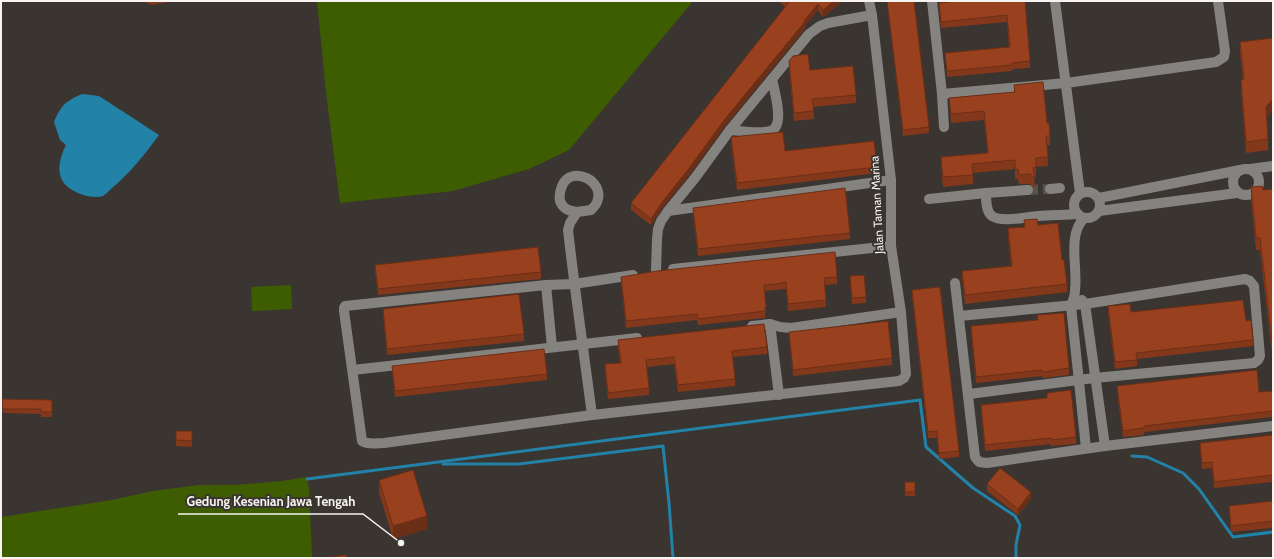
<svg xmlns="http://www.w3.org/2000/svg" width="1274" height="559" font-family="Cabin,sans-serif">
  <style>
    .green { fill: #3e5d00 }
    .water { fill: #2382a7 }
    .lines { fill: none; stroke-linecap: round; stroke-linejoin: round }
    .stream { stroke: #2382a7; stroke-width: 3 }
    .minor-tunnel { stroke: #56524e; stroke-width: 10; stroke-dasharray: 10 5; stroke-linecap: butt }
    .minor { stroke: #848380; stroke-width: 10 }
    .wall { fill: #84381b }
    .shaded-wall { fill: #6b2e16 }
    .building { fill: #99411f; stroke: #6b2e16 }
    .labels { text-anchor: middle; stroke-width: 4; stroke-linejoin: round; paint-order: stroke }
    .street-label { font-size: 12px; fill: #f6f3f0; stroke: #3a3531 }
    .leader { fill: none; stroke: #f6f3f0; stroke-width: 1.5 }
    .callout-dot { fill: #f6f3f0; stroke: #3a3531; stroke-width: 1.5 }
    .callout-label { font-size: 13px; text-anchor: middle; font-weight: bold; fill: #f6f3f0; stroke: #3a3531; stroke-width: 4; stroke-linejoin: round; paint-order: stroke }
  </style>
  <rect width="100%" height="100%" fill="#3a3531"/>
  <g class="green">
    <path d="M317,1H693L569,150L529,169L453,191L340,203L326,92Z"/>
    <path d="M291,285L292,309L252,311L251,287Z"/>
    <path d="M306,477L309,488L312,558H1V517L112,500L153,491L199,485H235L282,481Z"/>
  </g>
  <path class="water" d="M82,94L99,96L159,135C145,154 130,173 112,188C110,190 106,194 103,196C90,200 66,191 61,178C57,167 61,155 66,145L60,140L54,122C61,105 66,101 82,94Z"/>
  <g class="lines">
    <g class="stream">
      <path d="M1132,456L1147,457L1183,473L1199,489L1233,537L1273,532"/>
      <path d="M443,464H519L663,446L669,503L673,558"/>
      <path d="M307,479L920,400L926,447L973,488L1015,516L1020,525L1016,545V558"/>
    </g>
    <path class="minor-tunnel" d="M1028,190L1050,189"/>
    <g class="minor">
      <path d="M932,1L942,94L944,127"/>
      <path d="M1055,1L1080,193"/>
      <path d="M942,94L1066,83L1216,62L1224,57L1225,51L1218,1"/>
      <path d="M730,130C742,131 758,134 770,131C786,127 774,90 772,79"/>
      <circle cx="1246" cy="182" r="13"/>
      <path d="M1250,169L1273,166"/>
      <path d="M1050,189L1060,188"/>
      <circle cx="1087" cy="205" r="13"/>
      <path d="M986,193L1028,190"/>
      <path d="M1099,198L1240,170"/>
      <path d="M929,199L986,193C986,201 986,212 992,216C1002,223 1026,217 1038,216C1051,215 1065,215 1078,214"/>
      <path d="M668,211L891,180"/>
      <path d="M1099,211L1237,193"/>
      <path d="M577,212C569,211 563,209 560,201C559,196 560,191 562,186C571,164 606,181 597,202C596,205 593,208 591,210L577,212L570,223L568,230C575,292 584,354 592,415"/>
      <path d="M1084,218C1067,236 1078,267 1075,290C1075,295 1073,301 1071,306L1086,448"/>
      <path d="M673,269L891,246"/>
      <path d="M656,271L657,239L658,229L661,221L668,211L695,178L730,130L809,34L820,26L828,23L872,15"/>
      <path d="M633,275L574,284L546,285L345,306L344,308V311L362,441C368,445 377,443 384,443L592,415L899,381L904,378L906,374L901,312L891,246V180L872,15L869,1"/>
      <path d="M955,283L975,457L979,462L987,463L1105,446L1273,426"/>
      <path d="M546,285L552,347"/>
      <path d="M1082,300L1085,304L1105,446"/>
      <path d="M959,316L1085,304L1245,279L1250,281L1254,286L1260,356L1258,360L1254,363L1094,378L969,394"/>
      <path d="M770,324L779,395"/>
      <path d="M752,326L770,324L780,327L791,328L901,312"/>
      <path d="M353,370L637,338"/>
    </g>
  </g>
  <g class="wall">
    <path d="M142,1H170L168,2L152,5Z"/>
    <path d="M779,1H843L823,17L818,10L805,26V28L803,31L725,126L690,174L663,207L651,225L631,210V203L785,7Z"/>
    <path d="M887,1H914L929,127V133L903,136Z"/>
    <path d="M1025,1L1030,61V68L1012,69V71L947,77L945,53L1009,47L1007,22L941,28L939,9V3Z"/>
    <path d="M1240,42L1266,118L1268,139V150L1246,153L1241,91V80H1243L1240,53Z"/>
    <path d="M789,61L810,70L856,95V103L813,107L814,119L794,121L789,69Z"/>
    <path d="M1014,85L1047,123L1050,136V145L1047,146L1048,166L1036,167V177H1034L1035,188L1030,184H1019L1018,179H1015V169L973,173V184L943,187L941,167V157L988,154L984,120L951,123L949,98L1014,92Z"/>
    <path d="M731,137L785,151L877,167V173L737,190L731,144Z"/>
    <path d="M1251,187L1263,190L1273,189V362L1260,250H1256L1251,200Z"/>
    <path d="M693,208L850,233V239L698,256L693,214Z"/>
    <path d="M1024,220L1038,225L1062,260L1067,284V292L965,304L962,280V271L1011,266L1008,237V228L1024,227Z"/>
    <path d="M375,265L541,272V279L378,295L375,271Z"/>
    <path d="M850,276L866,297V303L852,304L850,282Z"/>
    <path d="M621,277H837V284L825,285L826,307L788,311L786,289L775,290L765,291L766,307V313H765V318L698,325L697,320L626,328L621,283Z"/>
    <path d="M912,290L959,451V457L939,459L937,438H928L912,296Z"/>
    <path d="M1108,306L1131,312L1246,321L1253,340V346L1137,359V366L1115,369L1108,313Z"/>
    <path d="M383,309L524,334V341L387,355L383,315Z"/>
    <path d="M1037,315L1069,368V375L1043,378L1042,376L976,383L971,333V326L1037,320Z"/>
    <path d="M789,332L892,358V365L793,376L789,338Z"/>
    <path d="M618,340L767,347V354L733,357L735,379V386L678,392L674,364L647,367L649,388V395L608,399L605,371V364L620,363L618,347Z"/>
    <path d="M392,366L547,374V380L395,397L392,372Z"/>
    <path d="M1117,386L1259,392L1273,391V417L1144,432V435L1123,437L1117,392Z"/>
    <path d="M1047,393L1076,437V444L1051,446V444L985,451L981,411V405L1047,398Z"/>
    <path d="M2,399L52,400V417H41V414L3,413Z"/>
    <path d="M176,431H192V447L176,446Z"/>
    <path d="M1273,435V482L1214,488L1212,468L1202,469L1200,450V443Z"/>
    <path d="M379,480L427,529L393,539L379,492Z"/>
    <rect x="905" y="482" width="10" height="14"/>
    <path d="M987,484L1031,499L1018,515L987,491Z"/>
    <path d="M1273,501V528L1231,532L1229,512V506Z"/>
  </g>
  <g class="shaded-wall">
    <path d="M834,1H843L823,17V10Z"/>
    <path d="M818,4V10L805,26V28L725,126L690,174L663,207L651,225V219L663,201L725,119Z"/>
    <path d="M1273,99V110L1266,119V107Z"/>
    <path d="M1031,492V499L1018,515V509Z"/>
    <path d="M427,516V529L393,539V526Z"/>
  </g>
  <g class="building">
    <path d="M787,1H834L823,10L818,4L804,21H805L803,24L725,119L690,167L663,201L651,219L631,203L789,2Z"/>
    <path d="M887,1H914L929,127L903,130Z"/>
    <path d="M959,1H1025L1030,61L1012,63V65L947,71L945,53L1010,47L1007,15L941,22L939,3Z"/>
    <path d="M1273,38V99L1266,107L1268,139L1246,142L1241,80L1244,79L1240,42Z"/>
    <path d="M808,54L810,70L853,66L856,95L812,99L814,111L794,113L789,61L793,56Z"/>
    <path d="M1043,82L1047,123H1049L1050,136H1046L1048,157L1036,158V167L1033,168L1035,179L1030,174L1019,175L1018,169H1015V160L972,164L973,175L943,177L941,157L988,153L984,111L951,114L949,98L1015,92L1014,85Z"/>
    <path d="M783,132L785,151L874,141L877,167L737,183L731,137Z"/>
    <path d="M1262,186L1263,190L1273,189V349L1260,238H1256L1251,187Z"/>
    <path d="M845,188L850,233L698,249L693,208Z"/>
    <path d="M1037,219L1038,225L1058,223L1062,260H1064L1067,284L965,295L962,271L1012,266L1008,228L1025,227L1024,220Z"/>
    <path d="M538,247L541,272L378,289L375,265Z"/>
    <path d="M835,252L837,277L824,278L826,300L788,304L786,282L775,284L764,285L766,307H765V311L698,319L697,314L626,321L621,277L657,271Z"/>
    <path d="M864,275L866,297L852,298L850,276Z"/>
    <path d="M940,287L959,451L939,453L937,431L928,432L912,290Z"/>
    <path d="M519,294L524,334L387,349L383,309Z"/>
    <path d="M1243,300L1246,321L1251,320L1253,340L1136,353L1137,360L1115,362L1108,306L1130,304L1131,312Z"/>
    <path d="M1064,313L1069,368L1043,372L1042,370L976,377L971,326L1038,320L1037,315Z"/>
    <path d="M888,321L892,358L793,370L789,332Z"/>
    <path d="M764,324L767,347L732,351L735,379L678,385L674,357L665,358L646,360L649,388L608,393L605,364L621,363L618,340Z"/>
    <path d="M544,349L547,374L395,391L392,366Z"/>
    <path d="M1257,370L1259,392L1273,391V411L1144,426V428L1123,431L1117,386Z"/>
    <path d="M1071,390L1076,437L1051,440V438L985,445L981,405L1047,398V393Z"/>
    <path d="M2,399L52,400V412H41V409H3Z"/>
    <path d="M176,431H192V441L176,440Z"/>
    <path d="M1273,435V475L1214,482L1212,462L1202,463L1200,443Z"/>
    <path d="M1000,468L1031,492L1018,509L987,484Z"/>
    <path d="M413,470L427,516L393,526L379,480Z"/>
    <rect x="905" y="482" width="10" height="10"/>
    <path d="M1273,501V521L1231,526L1229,506Z"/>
    <path d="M346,555V558H322Z"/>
  </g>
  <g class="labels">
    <g class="street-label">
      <text transform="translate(877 205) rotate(-93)" y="4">Jalan Taman Marina</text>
    </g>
  </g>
  <path class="leader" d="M401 543L363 514H178"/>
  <circle class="callout-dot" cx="401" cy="543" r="4"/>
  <g class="callout-label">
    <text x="271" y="506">Gedung Kesenian Jawa Tengah</text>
  </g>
  <rect width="1274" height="559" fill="none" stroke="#f6f3f0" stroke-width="4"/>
</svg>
